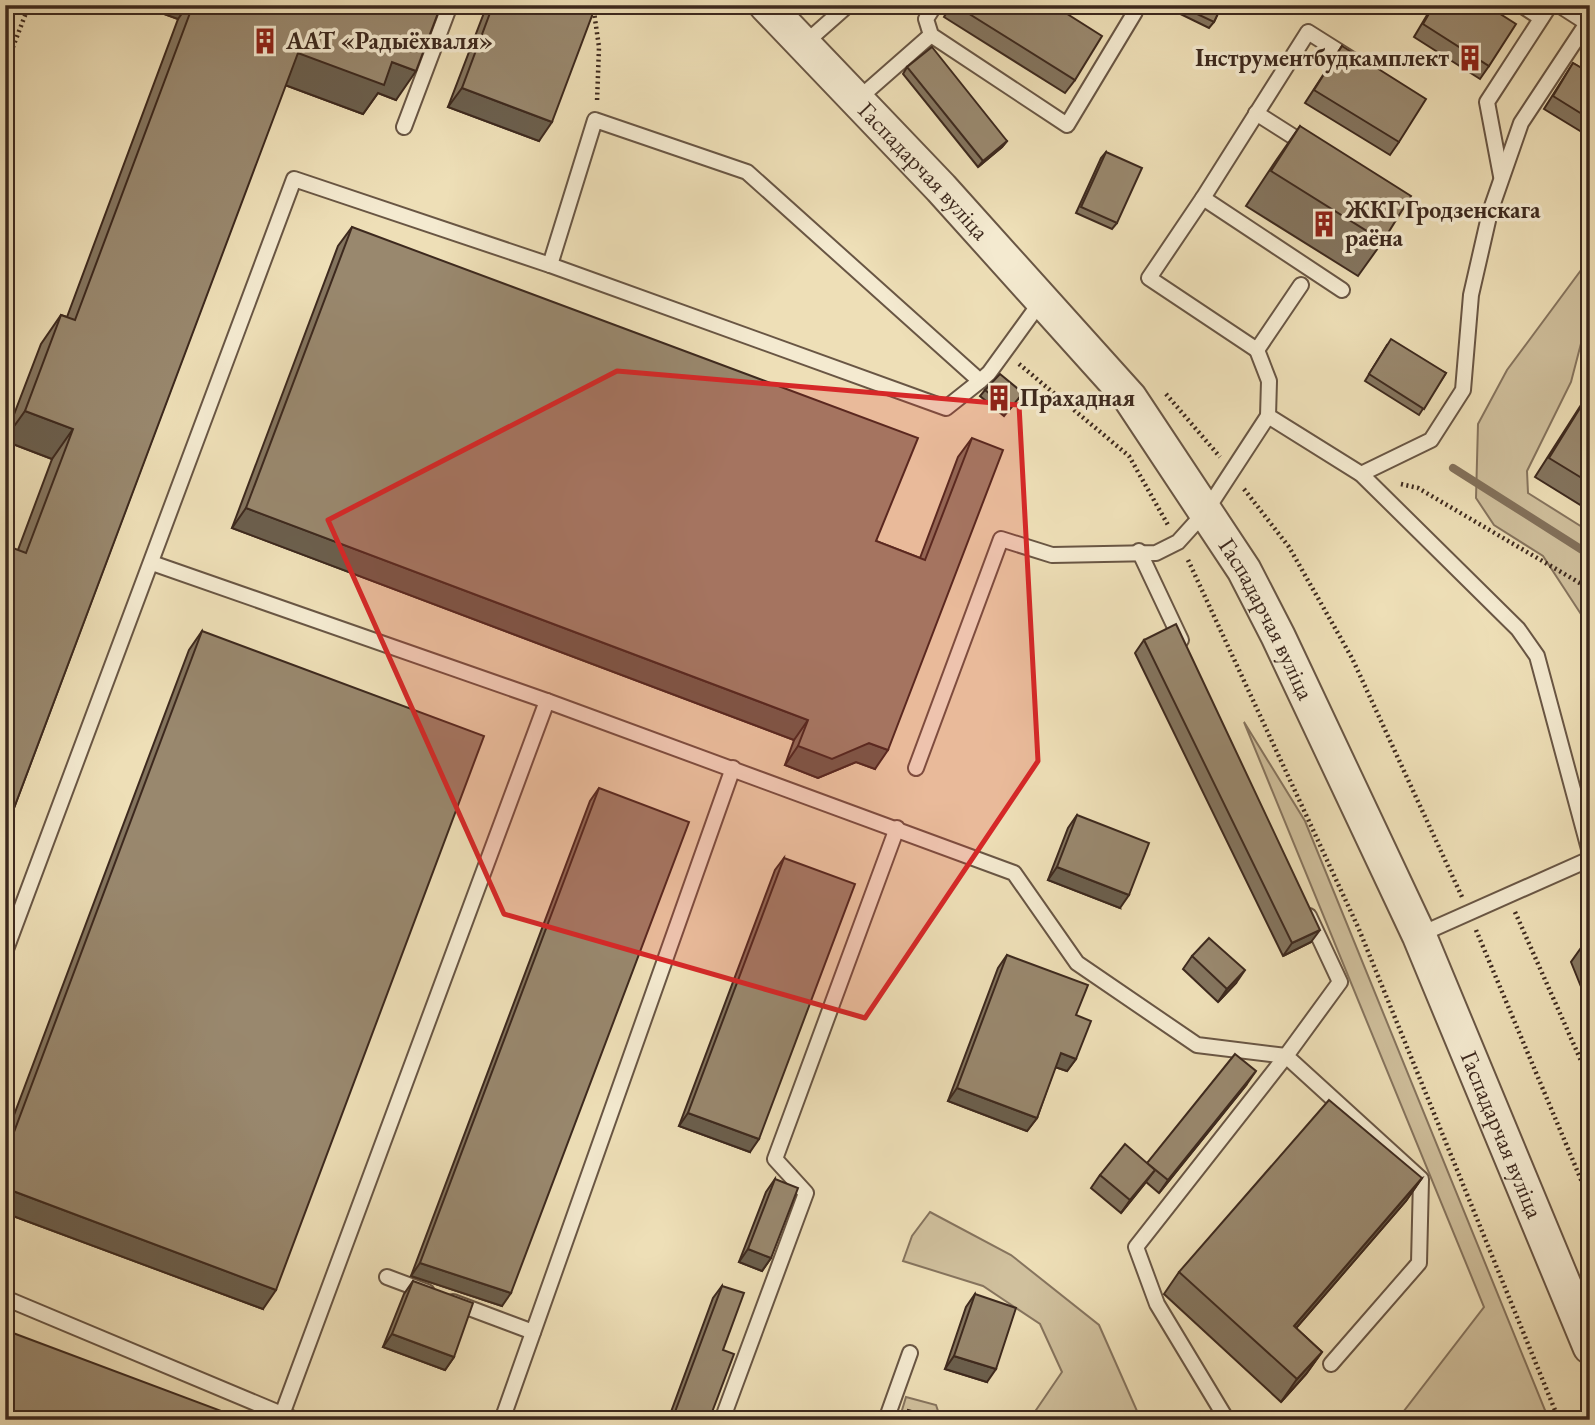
<svg xmlns="http://www.w3.org/2000/svg" width="1595" height="1425" font-family="'EB Garamond',serif">
  <style>
    .green { fill: #d0c09d; stroke: #86745e; stroke-width: 2 }
    .lines { fill: none; stroke-linecap: round; stroke-linejoin: round }
    .stream { stroke: #83715b; stroke-width: 8 }
    .service-casing { stroke: #695644; stroke-width: 18 }
    .tertiary-casing { stroke: #695644; stroke-width: 37 }
    .path { stroke: #3d291e; stroke-width: 4.5; stroke-dasharray: 2 3.5; stroke-linecap: butt }
    .service { stroke: #f4ead0; stroke-width: 14 }
    .tertiary { stroke: #f4ead0; stroke-width: 33 }
    .wall { fill: #84755f; stroke: #3d291e; stroke-width: 2 }
    .shaded-wall { fill: #6b5f4d; stroke: #3d291e; stroke-width: 2 }
    .building { fill: #99886e; stroke: #3d291e; stroke-width: 2 }
    .marked { fill: #d62828; fill-opacity: 0.2; stroke: #d62828; stroke-width: 5; stroke-linejoin: round }
    .labels { text-anchor: middle; stroke-width: 7; stroke-linejoin: round; paint-order: stroke }
    .poi-label { font-size: 24px; font-weight: bold; fill: #3d291e; stroke: #f4ead0; text-anchor: start }
    .street-label { font-size: 24px; fill: #3d291e; stroke: #f4ead0 }
  </style>
  <rect width="100%" height="100%" fill="#eedfb7"/>
  <filter id="stains"><feTurbulence type="fractalNoise" baseFrequency=".00286" numOctaves="4"/><feColorMatrix values="0 0 0 0 .2 0 0 0 0 .09 0 0 0 0 .02 0 0 0 .5 -.17"/></filter>
  <radialGradient id="worn" r=".72"><stop offset=".6" stop-color="#630" stop-opacity="0"/><stop offset="1" stop-color="#630" stop-opacity=".3"/></radialGradient>
  <g class="green">
    <path d="M1590,258V329L1584,332L1571,382L1527,471L1528,493L1590,532V628L1543,556L1494,525L1476,498L1478,424L1507,370Z"/>
    <path d="M1244,722L1305,821L1549,1420H1397L1484,1307Z"/>
    <path d="M930,1212L1011,1255L1099,1325L1141,1420H1034V1413L1062,1372L1040,1324L983,1286L903,1261L912,1236Z"/>
    <path d="M906,1397L936,1405L941,1420H899Z"/>
  </g>
  <g class="lines">
    <path class="stream" d="M1453,468L1590,555"/>
    <g class="service-casing">
      <g id="service">
        <path d="M935,5L926,19L931,35L1067,125L1135,12L1125,5"/>
        <path d="M1521,5L1541,18"/>
        <path d="M1559,5L1587,23"/>
        <path d="M804,44L848,5"/>
        <path d="M857,100L931,35"/>
        <path d="M1256,113L1308,146"/>
        <path d="M404,127L450,5"/>
        <path d="M1501,176L1487,102L1550,5"/>
        <path d="M1203,198L1308,32L1354,61"/>
        <path d="M550,265L595,120L747,172L980,381L989,373L1042,300"/>
        <path d="M1301,285L1257,350L1149,278L1203,198L1342,290"/>
        <path d="M1257,350L1269,381L1268,416L1361,474L1518,629L1537,656L1590,853"/>
        <path d="M1361,474L1431,440L1463,390L1471,295L1490,212L1521,123L1587,23L1590,14"/>
        <path d="M1139,551L1181,640"/>
        <path d="M152,563L547,701"/>
        <path d="M916,768L1001,539L1052,555L1156,553L1178,542L1206,511L1268,416"/>
        <path d="M1309,916L1340,982L1286,1056L1421,1179L1419,1263L1331,1364"/>
        <path d="M1419,935L1590,859"/>
        <path d="M5,952L294,179L550,265L946,408L980,381"/>
        <path d="M387,1277L427,1292"/>
        <path d="M5,1298L296,1420"/>
        <path d="M453,1302L533,1332"/>
        <path d="M280,1420L547,701L1014,873L1077,963L1197,1045L1286,1056L1136,1247L1157,1304L1227,1420"/>
        <path d="M502,1420L733,768"/>
        <path d="M722,1420L806,1193L775,1159L897,828"/>
        <path d="M886,1420L910,1353"/>
      </g>
    </g>
    <g class="tertiary-casing">
      <g id="tertiary">
        <path id="s1" d="M766,5L941,188L1130,398L1244,570L1278,636L1419,935L1590,1347"/>
      </g>
    </g>
    <g class="path">
      <path d="M593,5L599,47L597,102"/>
      <path d="M5,68L29,5"/>
      <path d="M1019,364L1129,456L1168,525"/>
      <path d="M1166,394L1220,457"/>
      <path d="M1401,484L1418,488L1590,589"/>
      <path d="M1244,489L1289,547L1352,658L1462,897"/>
      <path d="M1188,560L1358,927L1559,1420"/>
      <path d="M1515,912L1590,1081"/>
      <path d="M1476,930L1590,1201"/>
    </g>
    <use href="#service" class="service"/>
    <use href="#tertiary" class="tertiary"/>
  </g>
  <g class="wall">
    <path d="M168,5H441L396,100L378,93L363,114L285,85L5,832L18,550L52,459L5,441V438L41,344L61,315L67,317L178,19L164,14Z"/>
    <path d="M487,5H596L539,141L448,107Z"/>
    <path d="M951,5H1053L1075,80L1065,93L944,17Z"/>
    <path d="M1162,5H1222L1214,22L1209,28Z"/>
    <path d="M1433,5H1486L1489,66L1480,79L1414,37Z"/>
    <path d="M1342,46L1399,142L1390,155L1305,103Z"/>
    <path d="M1573,63L1590,73V137L1544,109Z"/>
    <path d="M907,67L1007,141L1002,147L978,167L903,74Z"/>
    <path d="M1300,126L1383,241L1358,276L1246,206L1275,162Z"/>
    <path d="M1106,152L1117,223L1112,229L1076,213L1101,158Z"/>
    <path d="M352,227L876,541L920,558L958,457L972,438L875,769L856,762L818,778L785,765L794,740L232,528L338,246Z"/>
    <path d="M1387,345L1446,373L1419,415L1365,381Z"/>
    <path d="M985,390L1018,399L1004,416L980,396Z"/>
    <path d="M1590,391V511L1535,477Z"/>
    <path d="M202,631L263,1309L5,1213V1139L189,650Z"/>
    <path d="M1144,640L1311,942L1283,956L1135,653Z"/>
    <path d="M599,788L502,1306L411,1276L590,801Z"/>
    <path d="M1077,815L1120,908L1048,880L1068,828Z"/>
    <path d="M784,858L750,1152L679,1126L775,870Z"/>
    <path d="M1590,937V1009L1571,962L1588,938Z"/>
    <path d="M1007,955L1076,1015V1059L1067,1071L1055,1067L1037,1118L1027,1131L948,1101L998,968Z"/>
    <path d="M1192,956L1236,983L1218,1002L1183,969Z"/>
    <path d="M1247,1084L1159,1193L1146,1182L1121,1213L1091,1188L1100,1175L1147,1163Z"/>
    <path d="M1422,1178L1406,1201L1296,1328L1322,1352L1306,1374L1281,1402L1164,1294L1179,1272Z"/>
    <path d="M775,1179L771,1258L762,1271L739,1262L766,1192Z"/>
    <path d="M413,1281L454,1357L445,1370L383,1347L404,1294Z"/>
    <path d="M722,1286L723,1350L709,1420H668L713,1298Z"/>
    <path d="M975,1294L987,1382L945,1369L966,1307Z"/>
  </g>
  <g class="shaded-wall">
    <path d="M170,5H188L178,19L164,14Z"/>
    <path d="M298,53L392,62L416,71L396,100L378,93L363,114L277,82Z"/>
    <path d="M462,88L552,122L539,141L448,107Z"/>
    <path d="M1007,141L1002,147L978,167L983,161Z"/>
    <path d="M25,411L73,429L52,459L5,441V439Z"/>
    <path d="M246,508L808,720L794,740L232,528Z"/>
    <path d="M869,743L888,750L875,769L856,762L818,778L785,765L798,746Z"/>
    <path d="M1057,867L1129,895L1120,908L1048,880Z"/>
    <path d="M1320,930L1311,942L1283,956L1292,943Z"/>
    <path d="M1245,970L1236,983L1218,1002L1227,989Z"/>
    <path d="M1061,1053L1076,1059L1067,1071L1052,1066Z"/>
    <path d="M1256,1071L1247,1084L1159,1193L1168,1180Z"/>
    <path d="M957,1088L1037,1118L1027,1131L948,1101Z"/>
    <path d="M688,1113L759,1139L750,1152L679,1126Z"/>
    <path d="M1155,1170L1146,1182L1121,1213L1130,1200Z"/>
    <path d="M1422,1178L1406,1201L1278,1349L1294,1326Z"/>
    <path d="M5,1188L276,1290L263,1309L5,1213Z"/>
    <path d="M748,1249L771,1258L762,1271L739,1262Z"/>
    <path d="M420,1263L511,1293L502,1306L411,1276Z"/>
    <path d="M392,1334L454,1357L445,1370L383,1347Z"/>
    <path d="M1322,1352L1306,1374L1281,1402L1297,1379Z"/>
    <path d="M954,1356L996,1369L987,1382L945,1369Z"/>
  </g>
  <g class="building">
    <path d="M193,5H441L416,71L392,62L384,85L298,53L5,832V545L26,553L73,429L25,411L61,315L75,320Z"/>
    <path d="M493,5H596L552,122L462,88Z"/>
    <path d="M955,5H1053L1102,36L1075,80Z"/>
    <path d="M1178,5H1222L1214,22Z"/>
    <path d="M1434,5H1486L1516,24L1489,66L1423,24Z"/>
    <path d="M1342,46L1426,99L1399,142L1314,90Z"/>
    <path d="M932,47L1007,141L983,161L907,67Z"/>
    <path d="M1573,63L1590,73V119L1553,96Z"/>
    <path d="M1300,126L1411,196L1383,241L1271,171Z"/>
    <path d="M1106,152L1142,168L1117,223L1081,207Z"/>
    <path d="M352,227L918,438L876,541L925,560L972,438L1003,450L888,750L869,743L832,759L798,746L808,720L246,508Z"/>
    <path d="M1391,339L1446,373L1424,409L1369,374Z"/>
    <path d="M1000,374L1023,393L1009,410L985,390Z"/>
    <path d="M1590,392V483L1549,458Z"/>
    <path d="M1176,624L1320,930L1292,943L1144,640Z"/>
    <path d="M202,631L484,736L276,1290L5,1188V1156Z"/>
    <path d="M599,788L689,822L511,1293L420,1263Z"/>
    <path d="M1077,815L1149,843L1129,895L1057,867Z"/>
    <path d="M784,858L855,884L759,1139L688,1113Z"/>
    <path d="M1209,938L1245,970L1227,989L1192,956Z"/>
    <path d="M1007,955L1088,985L1076,1015L1091,1021L1076,1059L1061,1053L1037,1118L957,1088Z"/>
    <path d="M1235,1054L1256,1071L1168,1180L1147,1163Z"/>
    <path d="M1329,1100L1422,1178L1294,1326L1322,1352L1297,1379L1179,1272Z"/>
    <path d="M1125,1144L1155,1170L1130,1200L1100,1175Z"/>
    <path d="M775,1179L798,1188L771,1258L748,1249Z"/>
    <path d="M413,1281L473,1303L454,1357L392,1334Z"/>
    <path d="M722,1286L744,1293L723,1350L734,1354L709,1420H672Z"/>
    <path d="M975,1294L1016,1308L996,1369L954,1356Z"/>
    <path d="M5,1330L232,1415L230,1420H5Z"/>
    <path d="M908,1410L934,1417L933,1420H906Z"/>
  </g>
  <path class="marked" d="M617,371L1019,405L1038,761L865,1018L504,914L328,520Z"/>
  <defs>
    <g id="building-bare" transform="scale(2.1)"><path d="M-4-6H4V6H1V3H-1V6H-4ZM-2.5-4.3h1.7v1.8h-1.7ZM.8-4.3h1.7v1.8H.8ZM-2.5-1h1.7V.8h-1.7ZM.8-1h1.7V.8H.8Z" fill="#8f2418" stroke="#f4ead0" stroke-width="2.5" paint-order="stroke"/></g>
  </defs>
  <g fill-rule="evenodd">
    <use href="#building-bare" x="265" y="41"/>
    <use href="#building-bare" x="1470" y="58"/>
    <use href="#building-bare" x="1324" y="224"/>
    <use href="#building-bare" x="999" y="398"/>
  </g>
  <g class="labels">
    <g class="poi-label">
      <text x="286" y="49">ААТ «Радыёхваля»</text>
      <text x="1449" y="66" text-anchor="end">Інструментбудкамплект</text>
      <text x="1345" y="218">ЖКГ Гродзенскага<tspan x="1345" dy="28">раёна</tspan></text>
      <text x="1020" y="406">Прахадная</text>
    </g>
    <g class="street-label">
      <text dy="8" stroke="none"><textPath href="#s1" startOffset="229">Гаспадарчая вуліца</textPath></text>
      <text dy="8" stroke="none"><textPath href="#s1" startOffset="796">Гаспадарчая вуліца</textPath></text>
      <text dy="8" stroke="none"><textPath href="#s1" startOffset="1363">Гаспадарчая вуліца</textPath></text>
    </g>
  </g>
  <rect width="1595" height="1425" fill="none" stroke="#eedfb7" stroke-width="28"/>
  <rect x="7" y="7" width="1581" height="1411" fill="none" stroke="#3d291e" stroke-width="3.5"/>
  <rect x="14" y="14" width="1567" height="1397" fill="none" stroke="#3d291e" stroke-width="2"/>
  <rect width="100%" height="100%" filter="url(#stains)"/>
  <rect width="100%" height="100%" fill="url(#worn)"/>
</svg>
